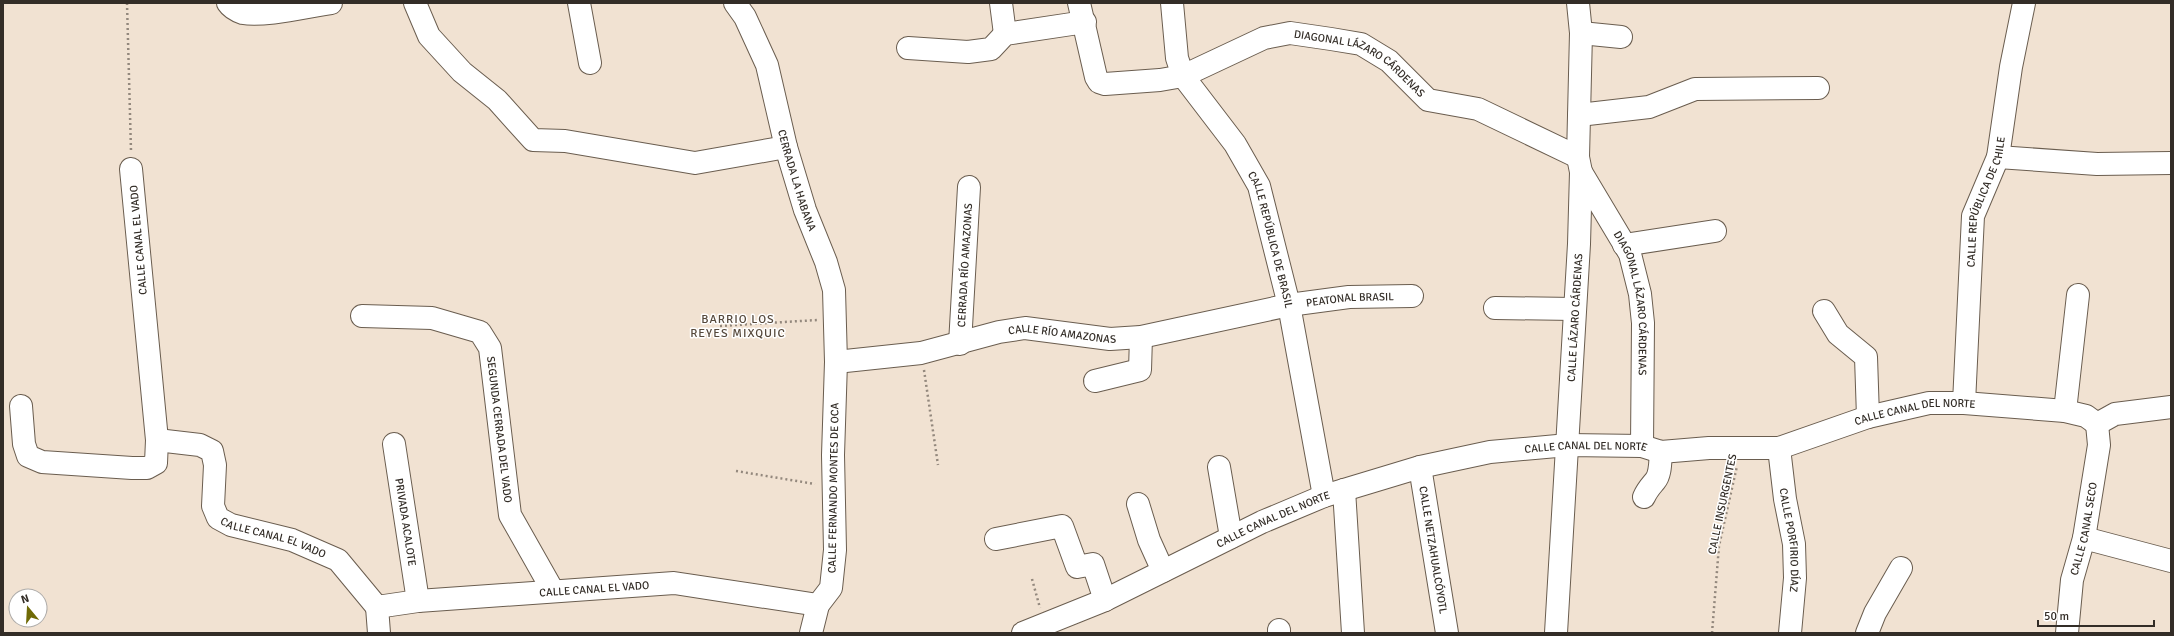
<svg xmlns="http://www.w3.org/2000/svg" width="2174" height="636" font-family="Signika,sans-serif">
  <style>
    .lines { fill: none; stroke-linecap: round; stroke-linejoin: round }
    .minor-casing { stroke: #6a5d4f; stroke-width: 24 }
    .path { stroke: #93887d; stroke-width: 2.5; stroke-dasharray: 2 3; stroke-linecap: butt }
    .minor { stroke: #fff; stroke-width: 22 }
    .labels { text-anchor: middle; stroke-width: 3; stroke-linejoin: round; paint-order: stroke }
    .street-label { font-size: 11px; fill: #332d27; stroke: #fff }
    .neighbourhood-label { font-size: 12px; letter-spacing: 1px; fill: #55483b; stroke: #fff }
  </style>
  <rect width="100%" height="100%" fill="#f1e2d2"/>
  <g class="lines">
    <g class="minor-casing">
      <g id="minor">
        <path d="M228,3C232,9 237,11 243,13C264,17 309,6 331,3"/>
        <path d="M415,3L429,36L462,72L497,100L533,140L565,141L695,163L786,147"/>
        <path d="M579,3L590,63"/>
        <path id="s1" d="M735,3L745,17L767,65L786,147L805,210L826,262L834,290L836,362L833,455L835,550L831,588L818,605L811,633"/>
        <path d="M1001,3L1005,34"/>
        <path id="s2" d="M1079,3L1096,77L1099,82L1105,84L1160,80L1183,76L1264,38L1290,33L1331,39L1361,44L1389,61L1428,100L1478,109L1578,157"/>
        <path id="s3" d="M1172,3L1177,58L1183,76L1235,144L1259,186L1289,305L1324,496"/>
        <path d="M1581,33L1621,37"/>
        <path d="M908,48L968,52L991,49L1005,34L1085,22"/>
        <path d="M1579,115L1649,107L1695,89L1818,88"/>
        <path d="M1998,157L2097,164L2171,163"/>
        <path id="s4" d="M1581,172L1630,254L1640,294L1643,323L1642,446"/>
        <path d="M1624,245L1715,231"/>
        <path d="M1495,308L1574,309"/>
        <path d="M1824,311L1838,334L1866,357L1868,417"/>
        <path id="s5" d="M362,316L432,318L480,332L490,348L510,515L553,591"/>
        <path id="s6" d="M960,344L969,187"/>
        <path id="s7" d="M836,362L921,353L999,332L1025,328L1110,339L1141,337L1289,305L1349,297L1412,296"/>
        <path d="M1095,381L1140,370L1141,337"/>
        <path id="s8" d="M1964,403L1973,216L1998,157L2011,67L2024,3"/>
        <path d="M21,406L24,444L28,456L42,462L132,468H147L156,463L157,440L131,169"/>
        <path d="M2065,411L2078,295"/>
        <path id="s9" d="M157,440L200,445L212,451L215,465L213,506L218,518L231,525L292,540L338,560L377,607L418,601L674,583L818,605"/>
        <path id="s10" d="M394,444L418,601"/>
        <path id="s11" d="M1779,448L1785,499L1794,544L1795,578L1790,633"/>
        <path d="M1219,467L1231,537"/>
        <path id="s12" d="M1420,467L1447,633"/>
        <path d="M1344,490L1353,633"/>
        <path d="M1644,497C1647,490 1650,487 1655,481C1661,474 1660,461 1661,452"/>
        <path d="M1138,504L1149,540L1163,571"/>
        <path d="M2084,538L2171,561"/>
        <path d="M996,539L1062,526L1077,567L1093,564L1105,600"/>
        <path d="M377,607L379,633"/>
        <path d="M1279,630V633"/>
        <path id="s13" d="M1023,633L1105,600L1262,522L1324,496L1420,467L1490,452L1568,445L1642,446L1661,452L1709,448H1779L1868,417L1929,403H1964L2065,411L2086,416L2097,424L2115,414L2171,407"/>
        <path id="s14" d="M1556,633L1579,244L1581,172L1578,157L1581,33L1578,3"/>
        <path d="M1867,633L1875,613L1901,568"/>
        <path id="s15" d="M2067,633L2072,580L2084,538L2099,445L2097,424"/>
      </g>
    </g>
    <g class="path">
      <path d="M127,3L131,151"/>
      <path d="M720,326L817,320"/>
      <path d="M924,370L938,465"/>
      <path d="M736,471L815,484"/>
      <path d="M1032,579L1040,608"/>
      <path d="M1712,633L1719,546L1737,466"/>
    </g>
    <use href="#minor" class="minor"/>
  </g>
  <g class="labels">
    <g class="street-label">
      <text dy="4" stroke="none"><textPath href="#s2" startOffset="361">DIAGONAL LÁZARO CÁRDENAS</textPath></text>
      <text dy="4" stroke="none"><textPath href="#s1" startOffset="189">CERRADA LA HABANA</textPath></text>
      <text dy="4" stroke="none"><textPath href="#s8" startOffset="204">CALLE REPÚBLICA DE CHILE</textPath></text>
      <text transform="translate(138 240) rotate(-95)" y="4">CALLE CANAL EL VADO</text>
      <text dy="4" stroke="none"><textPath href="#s3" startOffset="263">CALLE REPÚBLICA DE BRASIL</textPath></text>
      <text dy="4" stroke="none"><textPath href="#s6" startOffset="79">CERRADA RÍO AMAZONAS</textPath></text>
      <text dy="4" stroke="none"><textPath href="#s7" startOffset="522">PEATONAL BRASIL</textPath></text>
      <text dy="4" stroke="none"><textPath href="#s4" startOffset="144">DIAGONAL LÁZARO CÁRDENAS</textPath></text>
      <text dy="4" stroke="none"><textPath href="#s14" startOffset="316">CALLE LÁZARO CÁRDENAS</textPath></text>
      <text dy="4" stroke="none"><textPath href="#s7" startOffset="230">CALLE RÍO AMAZONAS</textPath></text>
      <text dy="4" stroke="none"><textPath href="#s13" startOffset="935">CALLE CANAL DEL NORTE</textPath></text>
      <text dy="4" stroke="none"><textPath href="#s5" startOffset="221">SEGUNDA CERRADA DEL VADO</textPath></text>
      <text dy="4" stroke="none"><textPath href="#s13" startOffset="599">CALLE CANAL DEL NORTE</textPath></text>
      <text transform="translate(833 488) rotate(-89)" y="4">CALLE FERNANDO MONTES DE OCA</text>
      <text transform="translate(1722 504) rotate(-78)" y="4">CALLE INSURGENTES</text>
      <text dy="4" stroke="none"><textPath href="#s13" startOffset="275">CALLE CANAL DEL NORTE</textPath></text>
      <text dy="4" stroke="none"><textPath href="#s10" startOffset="79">PRIVADA ACALOTE</textPath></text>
      <text dy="4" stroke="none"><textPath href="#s15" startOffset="106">CALLE CANAL SECO</textPath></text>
      <text dy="4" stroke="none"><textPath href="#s9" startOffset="184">CALLE CANAL EL VADO</textPath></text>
      <text dy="4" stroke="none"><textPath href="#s11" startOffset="93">CALLE PORFIRIO DÍAZ</textPath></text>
      <text dy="4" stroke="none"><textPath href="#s12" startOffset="84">CALLE NETZAHUALCÓYOTL</textPath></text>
      <text dy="4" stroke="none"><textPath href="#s9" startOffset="532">CALLE CANAL EL VADO</textPath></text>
    </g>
    <g class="neighbourhood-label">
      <text x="738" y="323">BARRIO LOS<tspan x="738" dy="14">REYES MIXQUIC</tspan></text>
    </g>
  </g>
  <rect width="2174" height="636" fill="none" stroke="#332d27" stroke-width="8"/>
  <g transform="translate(28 608) rotate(342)"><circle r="19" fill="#ffffff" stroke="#adaba9"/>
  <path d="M0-3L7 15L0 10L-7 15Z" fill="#6f6a05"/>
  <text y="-6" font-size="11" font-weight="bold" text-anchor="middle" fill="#332d27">N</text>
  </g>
  <path d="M2038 620v6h116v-6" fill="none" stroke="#332d27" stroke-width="2"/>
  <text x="2044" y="620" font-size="12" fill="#332d27" stroke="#ffffff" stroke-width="3" paint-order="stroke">50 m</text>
</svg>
